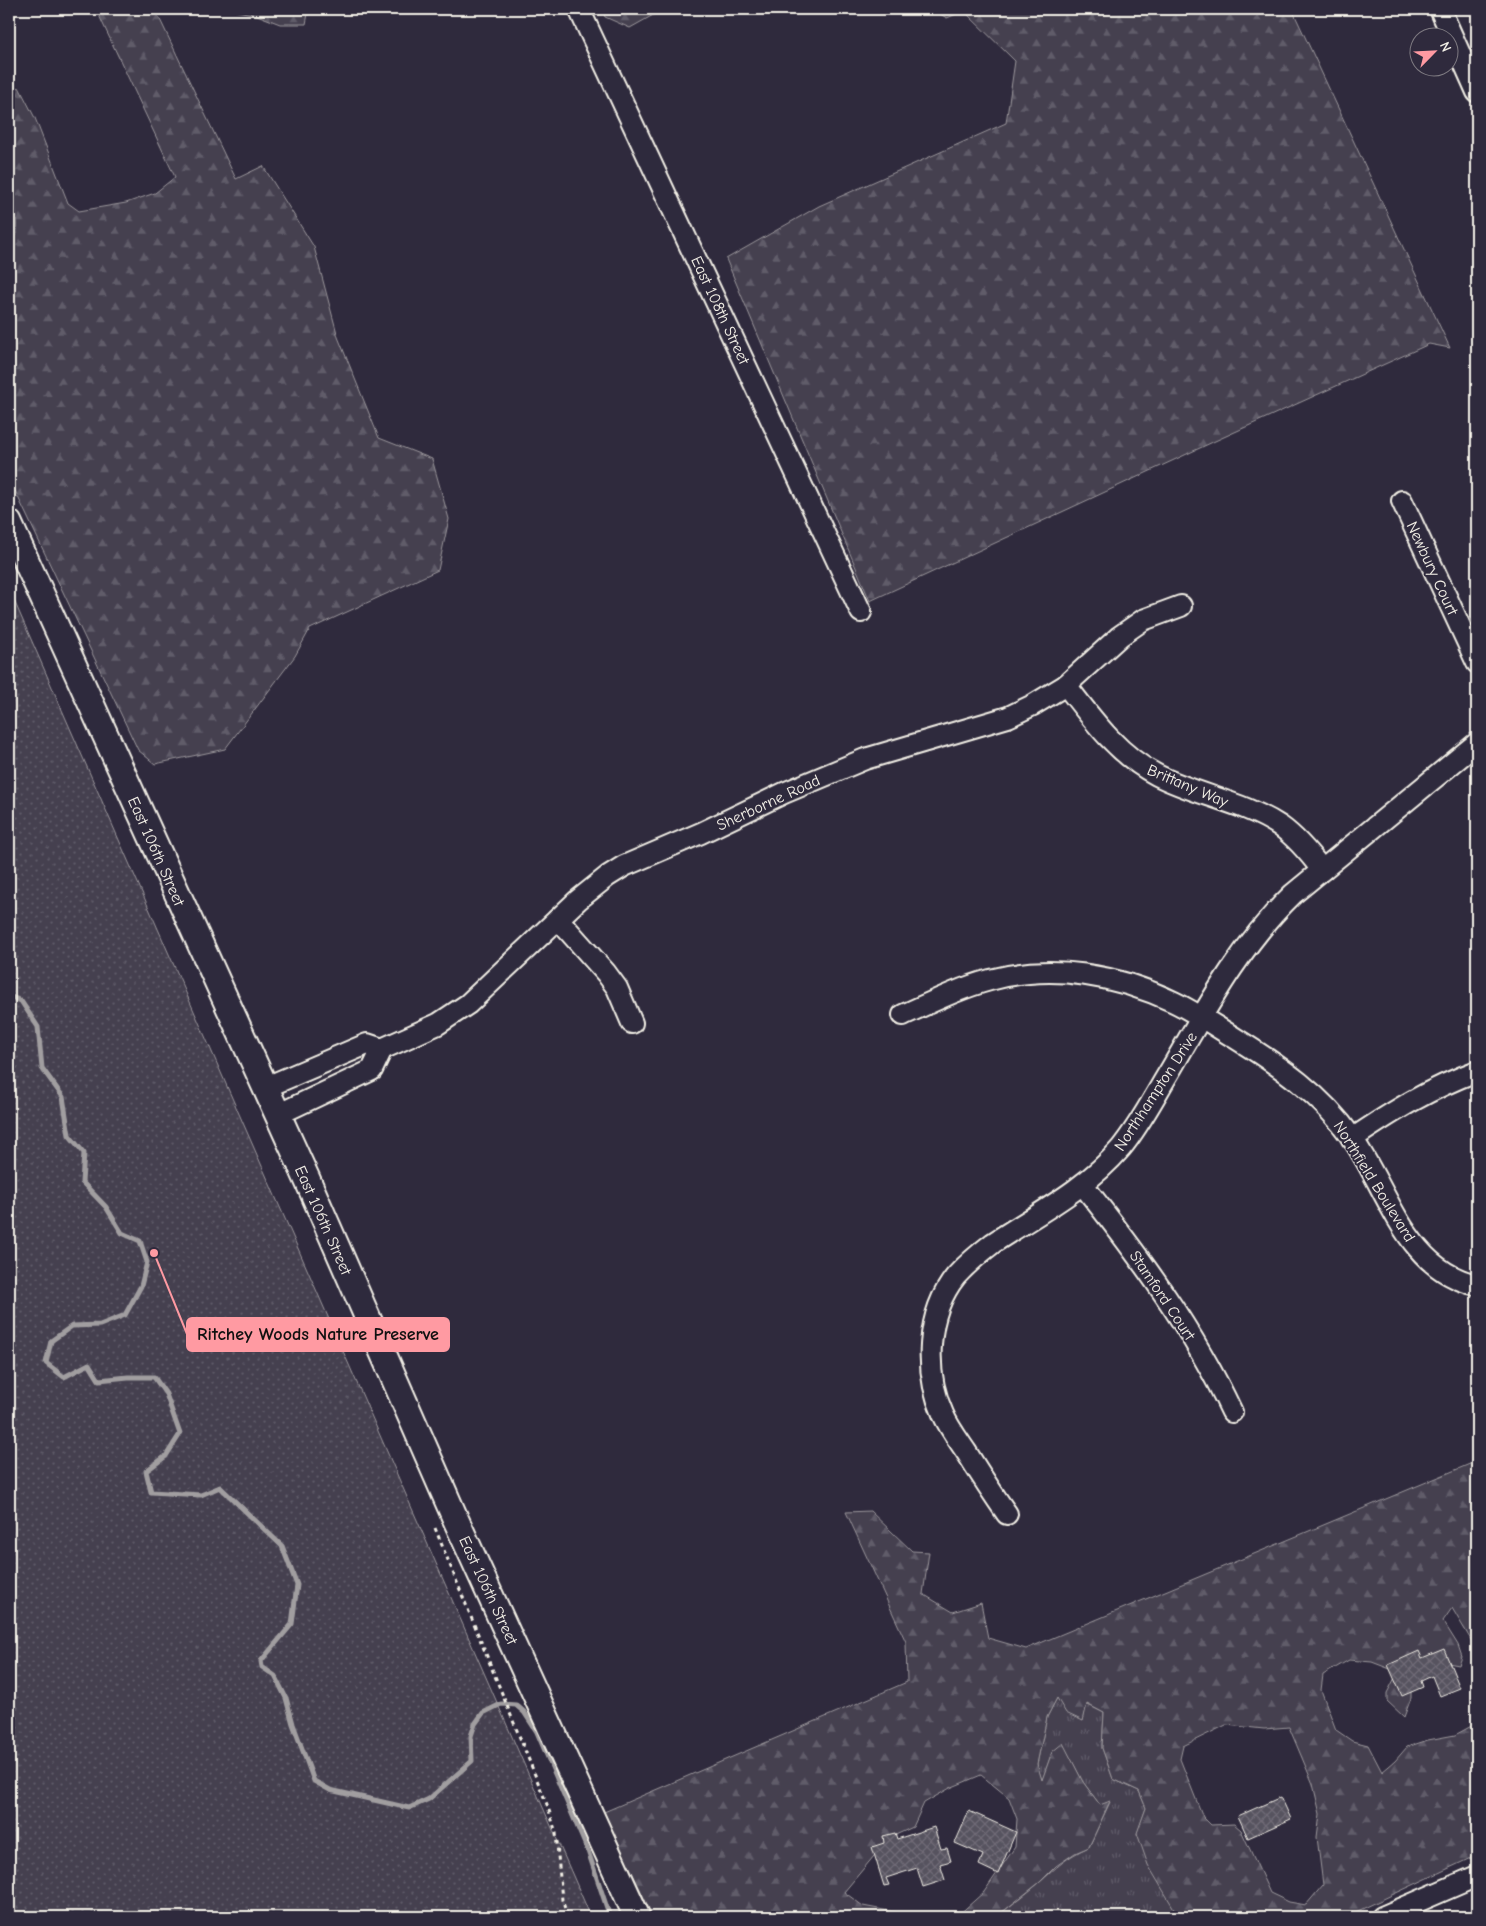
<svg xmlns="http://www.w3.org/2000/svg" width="1486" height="1926" font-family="'Comic Neue',sans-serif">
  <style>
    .grass { fill: url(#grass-tufts); stroke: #9c989c }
    .forest { fill: url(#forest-firs); stroke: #9c989c; fill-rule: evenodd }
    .park { fill: url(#park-dots); stroke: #9c989c }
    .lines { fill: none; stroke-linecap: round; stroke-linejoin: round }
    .stream { stroke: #a19ea0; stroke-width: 5 }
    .building { fill: url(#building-cross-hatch); stroke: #f4f1e8 }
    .minor-casing { stroke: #f4f1e8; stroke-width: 24 }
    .major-casing { stroke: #f4f1e8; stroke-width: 29 }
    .path { stroke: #f4f1e8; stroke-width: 3; stroke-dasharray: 4 4; stroke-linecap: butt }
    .minor { stroke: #2f2a3d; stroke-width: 20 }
    .major { stroke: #2f2a3d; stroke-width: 25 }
    .labels { text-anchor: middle; stroke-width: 4; stroke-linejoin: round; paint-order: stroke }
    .street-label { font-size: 16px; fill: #f4f1e8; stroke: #2f2a3d }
    .leader { fill: none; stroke: #ff9aa2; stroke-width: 2 }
    .callout-dot { fill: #ff9aa2; stroke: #2f2a3d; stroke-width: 2 }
    .callout { fill: #ff9aa2; stroke: #ff9aa2; stroke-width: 2 }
    .callout-label { font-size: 18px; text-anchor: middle; font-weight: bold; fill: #111 }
  </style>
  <defs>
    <pattern id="grass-tufts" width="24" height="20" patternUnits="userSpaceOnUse" patternTransform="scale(1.25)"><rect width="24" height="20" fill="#454050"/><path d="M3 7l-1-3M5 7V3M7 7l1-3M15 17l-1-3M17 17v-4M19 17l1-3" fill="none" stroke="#605c69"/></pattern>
    <pattern id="forest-firs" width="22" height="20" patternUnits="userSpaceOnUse" patternTransform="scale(1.25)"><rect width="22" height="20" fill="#454050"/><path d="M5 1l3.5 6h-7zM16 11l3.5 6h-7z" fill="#605c69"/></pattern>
    <pattern id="park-dots" width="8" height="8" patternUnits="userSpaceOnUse" patternTransform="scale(1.25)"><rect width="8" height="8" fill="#454050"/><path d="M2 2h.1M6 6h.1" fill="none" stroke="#605c69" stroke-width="1.8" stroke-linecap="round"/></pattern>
    <pattern id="building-cross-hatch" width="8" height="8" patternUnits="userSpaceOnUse" patternTransform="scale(1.25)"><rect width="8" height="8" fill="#56525f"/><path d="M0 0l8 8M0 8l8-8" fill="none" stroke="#6f6b76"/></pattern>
  </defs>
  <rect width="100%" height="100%" fill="#2f2a3d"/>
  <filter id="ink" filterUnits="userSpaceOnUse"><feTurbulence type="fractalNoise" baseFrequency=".02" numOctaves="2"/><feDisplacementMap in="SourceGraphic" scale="10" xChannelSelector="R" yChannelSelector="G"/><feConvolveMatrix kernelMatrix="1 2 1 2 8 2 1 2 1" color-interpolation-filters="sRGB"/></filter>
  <g filter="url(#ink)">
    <path class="grass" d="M1057,1698L1083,1721L1086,1704L1104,1713L1102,1748L1113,1779L1139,1791L1146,1808L1137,1834L1179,1917H996C1010,1906 1025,1895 1039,1883C1057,1867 1066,1857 1089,1847L1110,1802L1100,1805L1083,1782L1063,1744L1052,1752L1042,1781L1037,1764L1047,1717Z"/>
    <g class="forest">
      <path d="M96,9H155L236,179L263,166L314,247L338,337L379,438L432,459L449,519L438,570L310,629L295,656L225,749L155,764L138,750L9,478V239L17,234L15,197L9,182V90L19,87L35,118L68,203L79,211L126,203L155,193L175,177Z"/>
      <path d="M228,9H309L306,24H280L257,15Z"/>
      <path d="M602,9H664L630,28L605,17Z"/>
      <path d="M931,9H1292L1450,348L1429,344L1215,441L870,601L726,259L819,206L1006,123L1015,61L964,11L947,18Z"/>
      <path d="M1477,1461V1650L1452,1608L1443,1621L1458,1645L1462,1657L1459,1665L1437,1661L1411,1677V1698L1404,1717L1387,1701V1693L1398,1672L1372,1662L1349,1660L1323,1675L1321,1690L1336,1730L1352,1741L1368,1745L1382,1772L1395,1761L1407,1747L1428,1740L1455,1735L1477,1723V1855L1345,1917H1179L1148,1865L1137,1833L1146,1808L1139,1791L1113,1779L1102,1748L1104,1713L1087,1704L1083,1721L1066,1713L1057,1698L1047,1717L1037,1764L1042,1780L1052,1752L1063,1743L1083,1782L1100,1805L1110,1801L1089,1847L1075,1853L1056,1866L1040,1882L996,1917H956L984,1892L1015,1847L1017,1819L1009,1798L981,1775L950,1788L924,1803L913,1827L889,1838L844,1892L863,1906L920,1917H653L604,1812L907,1682L906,1642L846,1512L870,1511L912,1551L929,1552L923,1594L953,1612L981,1603L988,1638L1026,1649ZM1226,1725L1264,1729L1289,1727L1313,1784L1320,1814L1317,1837L1323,1885L1306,1905L1289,1902L1270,1893L1241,1830L1234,1824L1211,1825L1203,1817L1180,1759L1183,1746Z"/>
    </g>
    <path class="park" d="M9,589L591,1917H9Z"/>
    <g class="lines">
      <path class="stream" d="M9,996L21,1001L38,1027L42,1068L63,1097L69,1135L84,1153L82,1182L106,1207L122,1233L140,1241L147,1262L141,1286L125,1315L100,1325L72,1326L51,1341L46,1363L64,1377L89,1364L99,1380L128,1377H154L166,1394L180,1434L166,1456L146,1471L151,1492L201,1495L220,1487L282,1546L297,1585L292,1624L261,1661L262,1667L275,1676L286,1698L293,1724L314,1781L330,1790L409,1808L429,1799L472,1761L471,1736L475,1724L483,1713L501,1704L516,1705L524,1712L537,1732L588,1851L610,1917"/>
    </g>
    <g class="building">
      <path d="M1444,1649L1460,1688L1440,1696L1432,1676L1421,1681L1423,1687L1402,1696L1388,1665L1419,1651L1422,1658Z"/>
      <path d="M1281,1797L1291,1819L1248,1838L1238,1816Z"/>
      <path d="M969,1811L1016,1832L998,1874L979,1865L983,1855L955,1843Z"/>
      <path d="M934,1827L941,1849L947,1848L951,1861L940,1864L945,1880L923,1887L917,1868L886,1878L889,1885L884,1886L872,1847L884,1843L883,1836L895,1833L897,1839Z"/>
    </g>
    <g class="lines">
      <g class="minor-casing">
        <g id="minor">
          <path d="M579,9L861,612"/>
          <path d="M1440,9L1477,92"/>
          <path d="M1402,501L1477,663"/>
          <path d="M1066,685C1092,719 1118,755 1157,775C1196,795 1244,802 1280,826C1297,838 1310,854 1322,870"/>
          <path d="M558,919L606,973L617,988L632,1023"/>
          <path d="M903,1015C932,1002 960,988 990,980C1052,963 1117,975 1174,1002C1195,1012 1215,1026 1235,1038C1280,1066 1322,1095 1352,1138C1389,1191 1406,1270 1477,1285"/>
          <path d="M382,1049L438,1024L468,1004L578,900L608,876L624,866L701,833L784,793L865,759L1008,717L1033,705L1066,685L1120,636L1143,620L1181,606"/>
          <path d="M264,1088L367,1044L382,1049L372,1070L277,1115"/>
          <path d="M1352,1139C1395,1110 1429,1089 1477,1071"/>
          <path d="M1083,1185C1140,1257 1193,1329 1232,1412"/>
          <path d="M1007,1514C993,1494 980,1474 967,1453C959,1441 949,1428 943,1414C924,1372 926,1313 956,1276C967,1264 980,1253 993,1243C1037,1214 1086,1189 1121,1148C1139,1126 1153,1099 1168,1074C1205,1011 1240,945 1293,894L1477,743"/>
          <path d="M1382,1917L1477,1876"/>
        </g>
      </g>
      <g class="major-casing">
        <path id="major" d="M9,523L307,1179L456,1520L637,1917"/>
      </g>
      <path class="path" d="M435,1528L548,1807L556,1833L562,1900L568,1917"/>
      <use href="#minor" class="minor"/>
      <use href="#major" class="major"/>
    </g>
  </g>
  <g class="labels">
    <g class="street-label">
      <text transform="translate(721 310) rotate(65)" y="6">East 108th Street</text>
      <text transform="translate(1433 568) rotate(65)" y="6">Newbury Court</text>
      <text transform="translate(1188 785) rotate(23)" y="6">Brittany Way</text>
      <text transform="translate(768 802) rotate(-25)" y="6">Sherborne Road</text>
      <text transform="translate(157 851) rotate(66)" y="6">East 106th Street</text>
      <text transform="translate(1155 1091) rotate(-57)" y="6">Northhampton Drive</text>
      <text transform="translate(1375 1181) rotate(58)" y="6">Northfield Boulevard</text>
      <text transform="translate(324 1220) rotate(66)" y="6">East 106th Street</text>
      <text transform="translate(1163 1295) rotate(56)" y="6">Stamford Court</text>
      <text transform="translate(489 1590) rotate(65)" y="6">East 106th Street</text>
    </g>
  </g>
  <path class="leader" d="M154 1253L187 1334"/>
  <circle class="callout-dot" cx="154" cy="1253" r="5"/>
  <rect class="callout" x="187" y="1318" width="262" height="33" rx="5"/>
  <g class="callout-label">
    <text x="318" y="1340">Ritchey Woods Nature Preserve</text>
  </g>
  <rect width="1486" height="1926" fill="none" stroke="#2f2a3d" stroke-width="30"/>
  <rect x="15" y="15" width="1456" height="1896" fill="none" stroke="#f4f1e8" stroke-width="2" filter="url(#ink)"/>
  <g transform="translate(1434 52) rotate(66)"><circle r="24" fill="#2f2a3d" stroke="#7e7a81"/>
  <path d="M0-4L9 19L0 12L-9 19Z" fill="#ff9aa2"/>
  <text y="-8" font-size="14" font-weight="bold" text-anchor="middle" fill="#f4f1e8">N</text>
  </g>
</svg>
